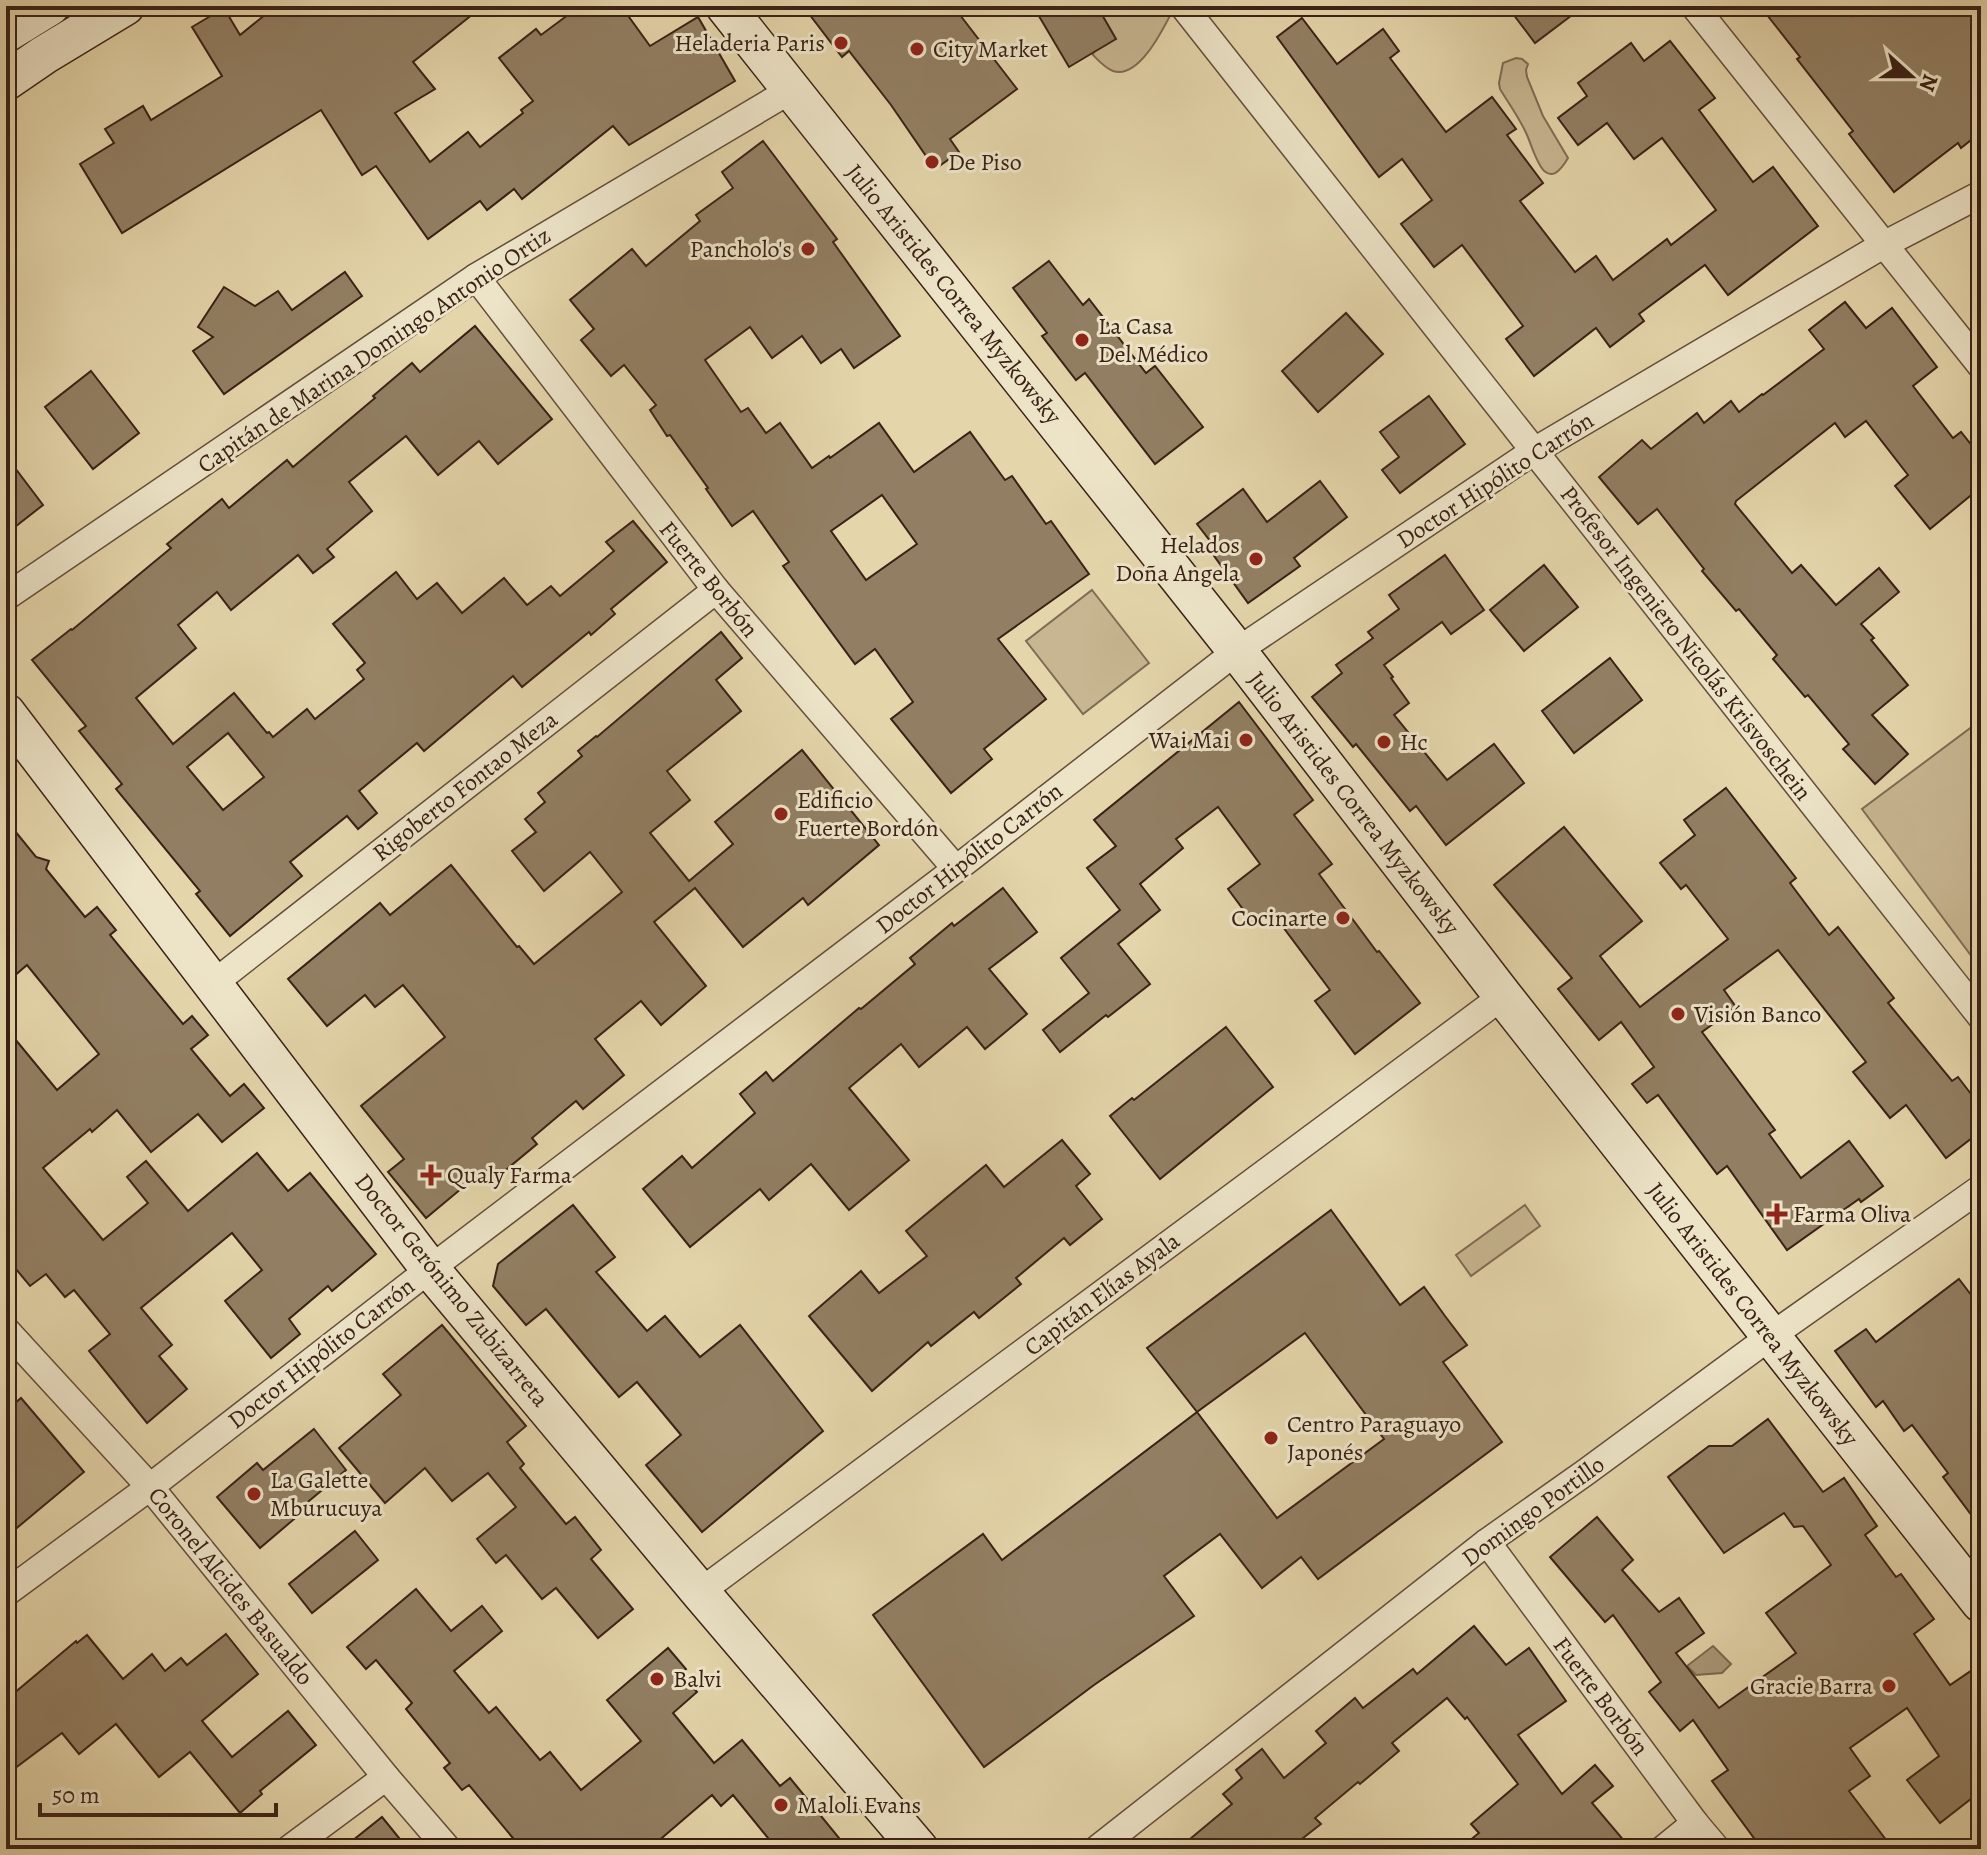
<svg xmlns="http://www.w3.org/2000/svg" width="1987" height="1855" font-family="Alegreya,serif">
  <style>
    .green { fill: #c7b691; stroke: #806c54; stroke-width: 2 }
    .water { fill: #aa9878; stroke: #7d6851; stroke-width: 2 }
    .building { fill: #927f63; stroke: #3a2116; stroke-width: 2; fill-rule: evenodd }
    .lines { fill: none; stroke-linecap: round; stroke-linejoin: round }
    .street-casing { stroke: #644e3b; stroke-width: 29 }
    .secondary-casing { stroke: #3a2116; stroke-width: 41 }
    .street { stroke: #ede4c8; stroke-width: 26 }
    .secondary { stroke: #ede4c8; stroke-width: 38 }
    .poi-dot { fill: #8f2418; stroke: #ede4c8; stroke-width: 3 }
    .labels { text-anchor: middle; stroke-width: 6; stroke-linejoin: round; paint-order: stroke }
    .poi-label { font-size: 24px; fill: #3a2116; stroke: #ede4c8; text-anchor: start }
    .street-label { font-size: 24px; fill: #3a2116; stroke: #ede4c8 }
  </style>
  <rect width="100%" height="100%" fill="#e4d5aa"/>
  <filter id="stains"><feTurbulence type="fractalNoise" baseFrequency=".0025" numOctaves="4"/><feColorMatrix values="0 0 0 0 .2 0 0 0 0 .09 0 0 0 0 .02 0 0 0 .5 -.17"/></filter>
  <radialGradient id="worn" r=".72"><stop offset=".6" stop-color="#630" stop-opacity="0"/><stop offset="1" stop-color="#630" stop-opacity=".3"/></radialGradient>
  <g class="green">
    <path d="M1101,6H1175C1165,25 1140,80 1113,71C1105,68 1099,61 1093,55Z"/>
    <path d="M1516,58L1522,59L1528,64L1526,70L1527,77L1543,116L1568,158C1545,198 1535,153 1527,135C1520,119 1509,104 1500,89L1499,83L1503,63Z"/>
    <path d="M1092,590L1149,663L1083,714L1026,641Z"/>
    <path d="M1981,720V969L1862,809Z"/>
    <path d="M1525,1205L1540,1226L1471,1276L1456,1255Z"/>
  </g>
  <path class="water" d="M1713,1646L1731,1664L1722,1673L1696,1675L1687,1666Z"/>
  <g class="building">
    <path d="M276,6H483L413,62L435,89L395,113L430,162L468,132L480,147L523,113L521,110L533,101L499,58L536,29L541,35L580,6H621L650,46L698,17L735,81L629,145L613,126L522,199L514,189L487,210L480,201L428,239L376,166L362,175L321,110L122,233L80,164L114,143L105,129L143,106L151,120L222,76L192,27L224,8L240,35Z"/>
    <path d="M803,6H953L1017,89L950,139L959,152L935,169L891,105L849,51L842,57Z"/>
    <path d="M1033,6H1097L1116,39L1069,67Z"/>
    <path d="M1507,6H1584L1535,43Z"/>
    <path d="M1760,6H1844L1852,16L1865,6H1981V132L1961,148L1958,143L1894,192L1849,134L1853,131L1797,59L1800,57Z"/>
    <path d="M1302,18L1337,64L1383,29L1399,51L1390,58L1446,132L1492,97L1516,129L1507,135L1543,183L1520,201L1575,272L1596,256L1613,280L1667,239L1671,245L1716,210L1662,138L1634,159L1607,123L1578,145L1558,118L1587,96L1578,83L1631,43L1644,61L1670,41L1715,98L1699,110L1753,182L1773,167L1818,226L1728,295L1705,265L1639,314L1644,321L1610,347L1596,328L1534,376L1506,339L1523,326L1462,245L1434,267L1401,224L1432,200L1402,159L1379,177L1277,37Z"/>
    <path d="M763,141L837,239L833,242L900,336L854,368L841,349L821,363L802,336L772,358L750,327L705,360L741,412L748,408L766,433L780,423L812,468L829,456L830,458L879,423L914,472L970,432L1005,480L1012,476L1046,524L1051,521L1089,574L998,639L1046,699L984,749L992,759L951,793L891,719L913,702L875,649L855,664L783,566L789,562L753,511L732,526L706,489L708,488L670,435L667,436L650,410L656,405L624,365L611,376L581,340L594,329L570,300L632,249L646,266L700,221L696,215L733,188L722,172ZM882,495L917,544L866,580L831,531Z"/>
    <path d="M1049,261L1083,305L1089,299L1146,373L1155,366L1203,427L1155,464L1085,373L1076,380L1042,336L1047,333L1013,288Z"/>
    <path d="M345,272L362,296L224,394L193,351L213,337L198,327L224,287L255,306L278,291L292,310Z"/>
    <path d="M1845,302L1866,328L1892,308L1937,367L1913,386L1953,438L1961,432L1981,457V487L1930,529L1895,486L1908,475L1866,421L1845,437L1835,423L1736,501L1735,504L1792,573L1801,565L1836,605L1879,568L1899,592L1861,624L1874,638L1871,640L1908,685L1872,715L1908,754L1875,784L1843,749L1849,744L1808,695L1805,697L1773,659L1777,655L1739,609L1736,611L1702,571L1704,569L1657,509L1638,524L1599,477L1642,440L1651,449L1697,413L1704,423L1731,401L1739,412L1762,394L1763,395L1824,349L1809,330Z"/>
    <path d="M1346,313L1383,354L1318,412L1282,371Z"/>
    <path d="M475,326L552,419L498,464L479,441L438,475L406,436L349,482L372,511L327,549L334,557L313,573L298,555L231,610L217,592L178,625L196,648L136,698L173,744L234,693L267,733L269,732L273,737L307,709L315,719L364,679L357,670L365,663L333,624L396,572L417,599L437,583L462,613L504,578L527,605L551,586L560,596L614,551L606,542L633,521L667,562L611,609L615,614L591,635L589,632L522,687L513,676L424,751L417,743L359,791L377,813L358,829L347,816L290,862L302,876L230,936L196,894L200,891L116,789L122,784L79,731L86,726L32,660L71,629L72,630L171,548L167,544L222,499L229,508L287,460L293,467L375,398L373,396L412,363L420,372ZM228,733L264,777L223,810L187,767Z"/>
    <path d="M91,371L139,433L93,469L45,407Z"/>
    <path d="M1429,396L1465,444L1400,493L1382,470L1399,457L1380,432Z"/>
    <path d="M6,456L43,505L6,534Z"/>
    <path d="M1320,481L1347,517L1294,558L1300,566L1248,603L1212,553L1217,550L1197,524L1243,489L1267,522Z"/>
    <path d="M1445,555L1484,610L1451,634L1442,622L1384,665L1393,677L1391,678L1409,703L1394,715L1447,780L1494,744L1524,783L1446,845L1416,806L1410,811L1356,744L1353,747L1312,697L1342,673L1336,665L1373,638L1368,632L1399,609L1389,595Z"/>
    <path d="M1544,565L1578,607L1524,651L1490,610Z"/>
    <path d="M721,632L742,658L716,680L741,711L667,771L690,800L650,833L689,881L733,844L715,822L802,750L879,845L808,905L803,898L743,947L695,888L654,922L706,986L661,1025L641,1001L595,1039L624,1075L583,1109L576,1101L532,1138L537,1144L495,1179L488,1170L476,1180L474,1178L426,1218L388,1172L404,1159L361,1106L445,1037L403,985L375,1007L365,995L327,1026L288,979L380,903L390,915L451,865L517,947L519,946L534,964L622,892L590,852L544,891L512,851L536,832L525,819L545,802L538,793L582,756L578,751L596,736L597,737Z"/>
    <path d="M1610,658L1642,700L1574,753L1542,711Z"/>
    <path d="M1239,702L1313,800L1294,815L1332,864L1319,874L1377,952L1379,951L1420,1003L1355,1054L1315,1001L1330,990L1271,911L1254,924L1228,889L1260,864L1218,807L1176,839L1183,848L1140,884L1160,910L1118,944L1150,984L1108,1017L1106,1015L1060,1052L1043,1030L1089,993L1061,958L1120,910L1087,868L1116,846L1094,820Z"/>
    <path d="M1726,788L1796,878L1790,883L1829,935L1838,927L1894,998L1888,1003L1952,1081L1958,1077L1981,1107V1131L1946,1158L1906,1105L1890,1118L1853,1072L1866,1062L1778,950L1724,990L1736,1007L1702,1032L1775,1130L1769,1134L1801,1178L1849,1141L1883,1186L1861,1202L1859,1199L1787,1250L1727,1166L1717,1174L1658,1095L1647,1103L1632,1084L1654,1067L1621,1022L1599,1040L1558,989L1572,978L1494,885L1564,827L1642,921L1600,956L1640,1007L1728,939L1686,885L1681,889L1660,863L1695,835L1684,820Z"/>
    <path d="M6,820L36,857L49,861L46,869L85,917L97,907L116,930L110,935L183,1024L192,1016L208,1035L191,1049L230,1096L244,1084L264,1108L222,1142L198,1114L151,1152L117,1110L92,1132L90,1129L43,1168L103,1240L148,1203L127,1177L146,1161L188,1211L257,1153L288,1191L310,1173L376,1254L332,1291L328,1286L289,1319L300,1334L271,1358L225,1301L262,1270L232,1233L141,1308L172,1345L159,1356L187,1389L147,1423L89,1351L110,1334L74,1290L65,1297L46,1274L30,1286L6,1257V1028L57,1090L99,1054L27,965L6,983Z"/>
    <path d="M1003,888L1037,932L989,969L1027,1014L985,1049L967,1027L919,1067L901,1044L849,1088L909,1160L849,1210L811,1164L769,1200L760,1189L690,1247L643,1189L682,1156L692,1168L755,1113L740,1094L766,1072L773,1081L859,1008L861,1009L915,964L910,958L952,923L954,926Z"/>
    <path d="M1226,1027L1273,1087L1160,1179L1110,1116L1132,1098L1134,1100Z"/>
    <path d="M1062,1140L1090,1174L1076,1186L1102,1219L1070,1245L1064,1238L1016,1278L1021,1284L979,1318L974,1312L931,1346L928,1342L872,1391L809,1316L861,1271L879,1293L927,1256L906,1231L986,1165L1004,1187Z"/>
    <path d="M573,1205L615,1257L596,1272L647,1331L665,1316L700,1357L740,1325L823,1431L702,1532L646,1465L681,1435L637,1382L619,1397L546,1309L526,1325L493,1286L498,1264Z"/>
    <path d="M1331,1210L1400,1305L1424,1287L1445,1316L1467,1345L1443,1362L1502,1442L1318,1579L1301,1557L1262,1588L1220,1534L1164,1576L1194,1616L1094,1685L984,1767L873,1615L983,1534L1002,1560L1197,1412L1147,1348ZM1305,1333L1384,1439L1277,1518L1197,1412Z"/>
    <path d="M1959,1279L1981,1308V1528L1943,1477L1948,1473L1912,1425L1904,1431L1883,1401L1876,1407L1835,1351L1866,1329L1876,1342Z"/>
    <path d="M442,1325L526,1426L507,1442L524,1464L520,1468L566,1524L575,1517L601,1550L591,1559L633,1609L598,1638L556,1588L542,1599L506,1555L496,1563L477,1539L516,1507L488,1473L452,1501L425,1468L385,1503L339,1448L401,1395L383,1374Z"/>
    <path d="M21,1398L84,1472L6,1537V1411Z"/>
    <path d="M1768,1419L1823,1492L1844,1478L1877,1526L1865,1535L1896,1577L1901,1574L1934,1619L1914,1634L1950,1685L1981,1664V1791L1940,1823L1907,1780L1939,1756L1907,1708L1850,1748L1870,1776L1849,1791L1893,1849H1762L1712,1781L1728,1770L1693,1720L1680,1731L1649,1692L1661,1682L1613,1615L1605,1622L1550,1557L1597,1517L1633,1560L1622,1570L1659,1612L1679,1598L1704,1633L1676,1653L1719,1708L1796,1653L1766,1613L1831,1565L1803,1526L1794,1527L1784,1513L1724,1553L1668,1477L1709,1446H1732Z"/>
    <path d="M314,1429L346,1470L297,1511L300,1514L260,1548L217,1497L257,1463L263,1470Z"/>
    <path d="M355,1531L378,1560L312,1613L289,1584Z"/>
    <path d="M416,1589L451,1631L482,1606L502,1631L454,1671L489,1713L496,1707L540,1760L550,1752L581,1790L641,1741L607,1700L668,1648L686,1669L681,1673L697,1692L673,1713L714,1763L742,1740L780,1786L790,1778L848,1849H777L733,1795L721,1806L712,1795L649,1849H522L469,1785L462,1790L444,1768L450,1763L406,1709L412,1703L376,1660L366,1669L347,1647Z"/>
    <path d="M1474,1626L1506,1665L1529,1648L1566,1701L1518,1735L1562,1794L1595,1765L1613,1786L1592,1803L1631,1849H1459L1479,1833L1471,1824L1518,1784L1467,1717L1465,1719L1447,1698L1392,1743L1399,1751L1360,1784L1358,1782L1315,1818L1321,1824L1289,1849H1178L1232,1804L1223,1794L1242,1778L1236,1770L1262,1749L1284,1778L1326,1743L1316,1731L1355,1698L1363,1708L1413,1669L1417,1674Z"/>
    <path d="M226,1634L258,1674L202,1721L232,1757L288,1711L316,1745L260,1791L262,1794L240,1813L190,1752L159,1777L116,1724L79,1754L62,1733L6,1775V1700L76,1641L77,1643L87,1635L123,1679L152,1654L165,1671L181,1658L187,1665Z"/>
    <path d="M382,1817L408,1849H342Z"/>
  </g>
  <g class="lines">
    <g class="street-casing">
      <g id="street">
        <path d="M1183,6L1981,1017"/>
        <path d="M1694,6L1981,366"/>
        <path d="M476,277L716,590L956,869"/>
        <path d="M6,597L476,277L791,90"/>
        <path d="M214,983L716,590"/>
        <path d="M6,1330L150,1487L386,1777L448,1849"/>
        <path d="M1487,1542L1695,1823L1717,1849"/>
        <path d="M700,1592L1503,996"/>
        <path d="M6,1593L150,1487L430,1269L956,869L1237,651L1534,451L1885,244L1981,194"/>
        <path d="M289,1849L386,1777"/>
        <path d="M1097,1849L1487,1542L1586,1472L1771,1336L1981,1188"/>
        <path d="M1663,1849L1695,1823"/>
      </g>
    </g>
    <g class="secondary-casing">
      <g id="secondary">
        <path d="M725,6L1237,651L1503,996L1981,1603"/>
        <path d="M6,33L50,6"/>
        <path d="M6,81L44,55L125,6"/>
        <path d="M6,713L430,1269L700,1592L919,1849"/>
      </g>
    </g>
    <use href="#street" class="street"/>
    <use href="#secondary" class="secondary"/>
  </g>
  <g class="poi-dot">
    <circle cx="841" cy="43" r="8"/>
    <circle cx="917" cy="49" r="8"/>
    <circle cx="932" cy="162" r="8"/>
    <circle cx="808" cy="249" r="8"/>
    <circle cx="1082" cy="340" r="8"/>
    <circle cx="1256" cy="559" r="8"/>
    <circle cx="1246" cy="740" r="8"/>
    <circle cx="1384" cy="742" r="8"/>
    <circle cx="781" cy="814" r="8"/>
    <circle cx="1343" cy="918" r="8"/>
    <circle cx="1678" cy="1014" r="8"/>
    <path d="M427 1163h8v8h8v8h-8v8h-8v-8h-8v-8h8z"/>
    <path d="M1773 1202h8v8h8v8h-8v8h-8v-8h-8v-8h8z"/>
    <circle cx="1271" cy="1438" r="8"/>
    <circle cx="254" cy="1494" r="8"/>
    <circle cx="657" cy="1679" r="8"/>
    <circle cx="1889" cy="1686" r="8"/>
    <circle cx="781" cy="1805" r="8"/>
  </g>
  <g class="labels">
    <g class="poi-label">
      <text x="825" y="51" text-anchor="end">Heladeria Paris</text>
      <text x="933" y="57">City Market</text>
      <text x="948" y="170">De Piso</text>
      <text x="792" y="257" text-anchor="end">Pancholo's</text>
      <text x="1098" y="334">La Casa<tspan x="1098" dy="28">Del Médico</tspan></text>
      <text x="1240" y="553" text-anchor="end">Helados<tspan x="1240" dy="28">Doña Angela</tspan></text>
      <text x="1230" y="748" text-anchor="end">Wai Mai</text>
      <text x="1400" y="750">Hc</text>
      <text x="797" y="808">Edificio<tspan x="797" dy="28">Fuerte Bordón</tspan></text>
      <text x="1327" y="926" text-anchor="end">Cocinarte</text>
      <text x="1694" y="1022">Visión Banco</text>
      <text x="447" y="1183">Qualy Farma</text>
      <text x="1793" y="1222">Farma Oliva</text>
      <text x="1287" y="1432">Centro Paraguayo<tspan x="1287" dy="28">Japonés</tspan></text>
      <text x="270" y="1488">La Galette<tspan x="270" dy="28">Mburucuya</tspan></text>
      <text x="673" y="1687">Balvi</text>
      <text x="1873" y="1694" text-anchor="end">Gracie Barra</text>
      <text x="797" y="1813">Maloli Evans</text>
    </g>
    <g class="street-label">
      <text transform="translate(954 294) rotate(51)" y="8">Julio Aristides Correa Myzkowsky</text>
      <text transform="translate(374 350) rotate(-34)" y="8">Capitán de Marina Domingo Antonio Ortiz</text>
      <text transform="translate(1495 480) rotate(-33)" y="8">Doctor Hipólito Carrón</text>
      <text transform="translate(709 579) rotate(51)" y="8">Fuerte Borbón</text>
      <text transform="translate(1686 643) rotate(52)" y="8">Profesor Ingeniero Nicolás Krisvoschein</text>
      <text transform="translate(465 786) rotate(-38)" y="8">Rigoberto Fontao Meza</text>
      <text transform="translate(1354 803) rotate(52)" y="8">Julio Aristides Correa Myzkowsky</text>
      <text transform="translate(969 858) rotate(-38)" y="8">Doctor Hipólito Carrón</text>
      <text transform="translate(452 1290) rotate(51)" y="8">Doctor Gerónimo Zubizarreta</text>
      <text transform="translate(1102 1294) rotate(-37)" y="8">Capitán Elías Ayala</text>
      <text transform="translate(1753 1314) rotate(52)" y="8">Julio Aristides Correa Myzkowsky</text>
      <text transform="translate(321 1353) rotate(-38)" y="8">Doctor Hipólito Carrón</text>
      <text transform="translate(1533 1511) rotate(-36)" y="8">Domingo Portillo</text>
      <text transform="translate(231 1586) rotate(51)" y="8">Coronel Alcides Basualdo</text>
      <text transform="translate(1601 1696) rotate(53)" y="8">Fuerte Borbón</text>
    </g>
  </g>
  <rect width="1987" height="1855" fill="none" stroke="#e4d5aa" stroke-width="32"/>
  <rect x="8" y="8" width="1971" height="1839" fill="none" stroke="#3a2116" stroke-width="4"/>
  <rect x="16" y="16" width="1955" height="1823" fill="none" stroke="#3a2116" stroke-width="2"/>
  <g transform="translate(1911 76) rotate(111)" stroke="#ede4c8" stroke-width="6" paint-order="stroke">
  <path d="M0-6L14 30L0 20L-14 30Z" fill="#3a2116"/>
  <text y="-12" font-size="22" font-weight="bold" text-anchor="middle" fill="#3a2116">N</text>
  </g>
  <path d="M40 1803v12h236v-12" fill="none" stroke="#3a2116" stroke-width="4"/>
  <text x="52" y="1803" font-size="24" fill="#3a2116" stroke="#ede4c8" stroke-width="6" paint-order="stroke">50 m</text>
  <rect width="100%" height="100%" filter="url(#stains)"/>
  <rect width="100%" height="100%" fill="url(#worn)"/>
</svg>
